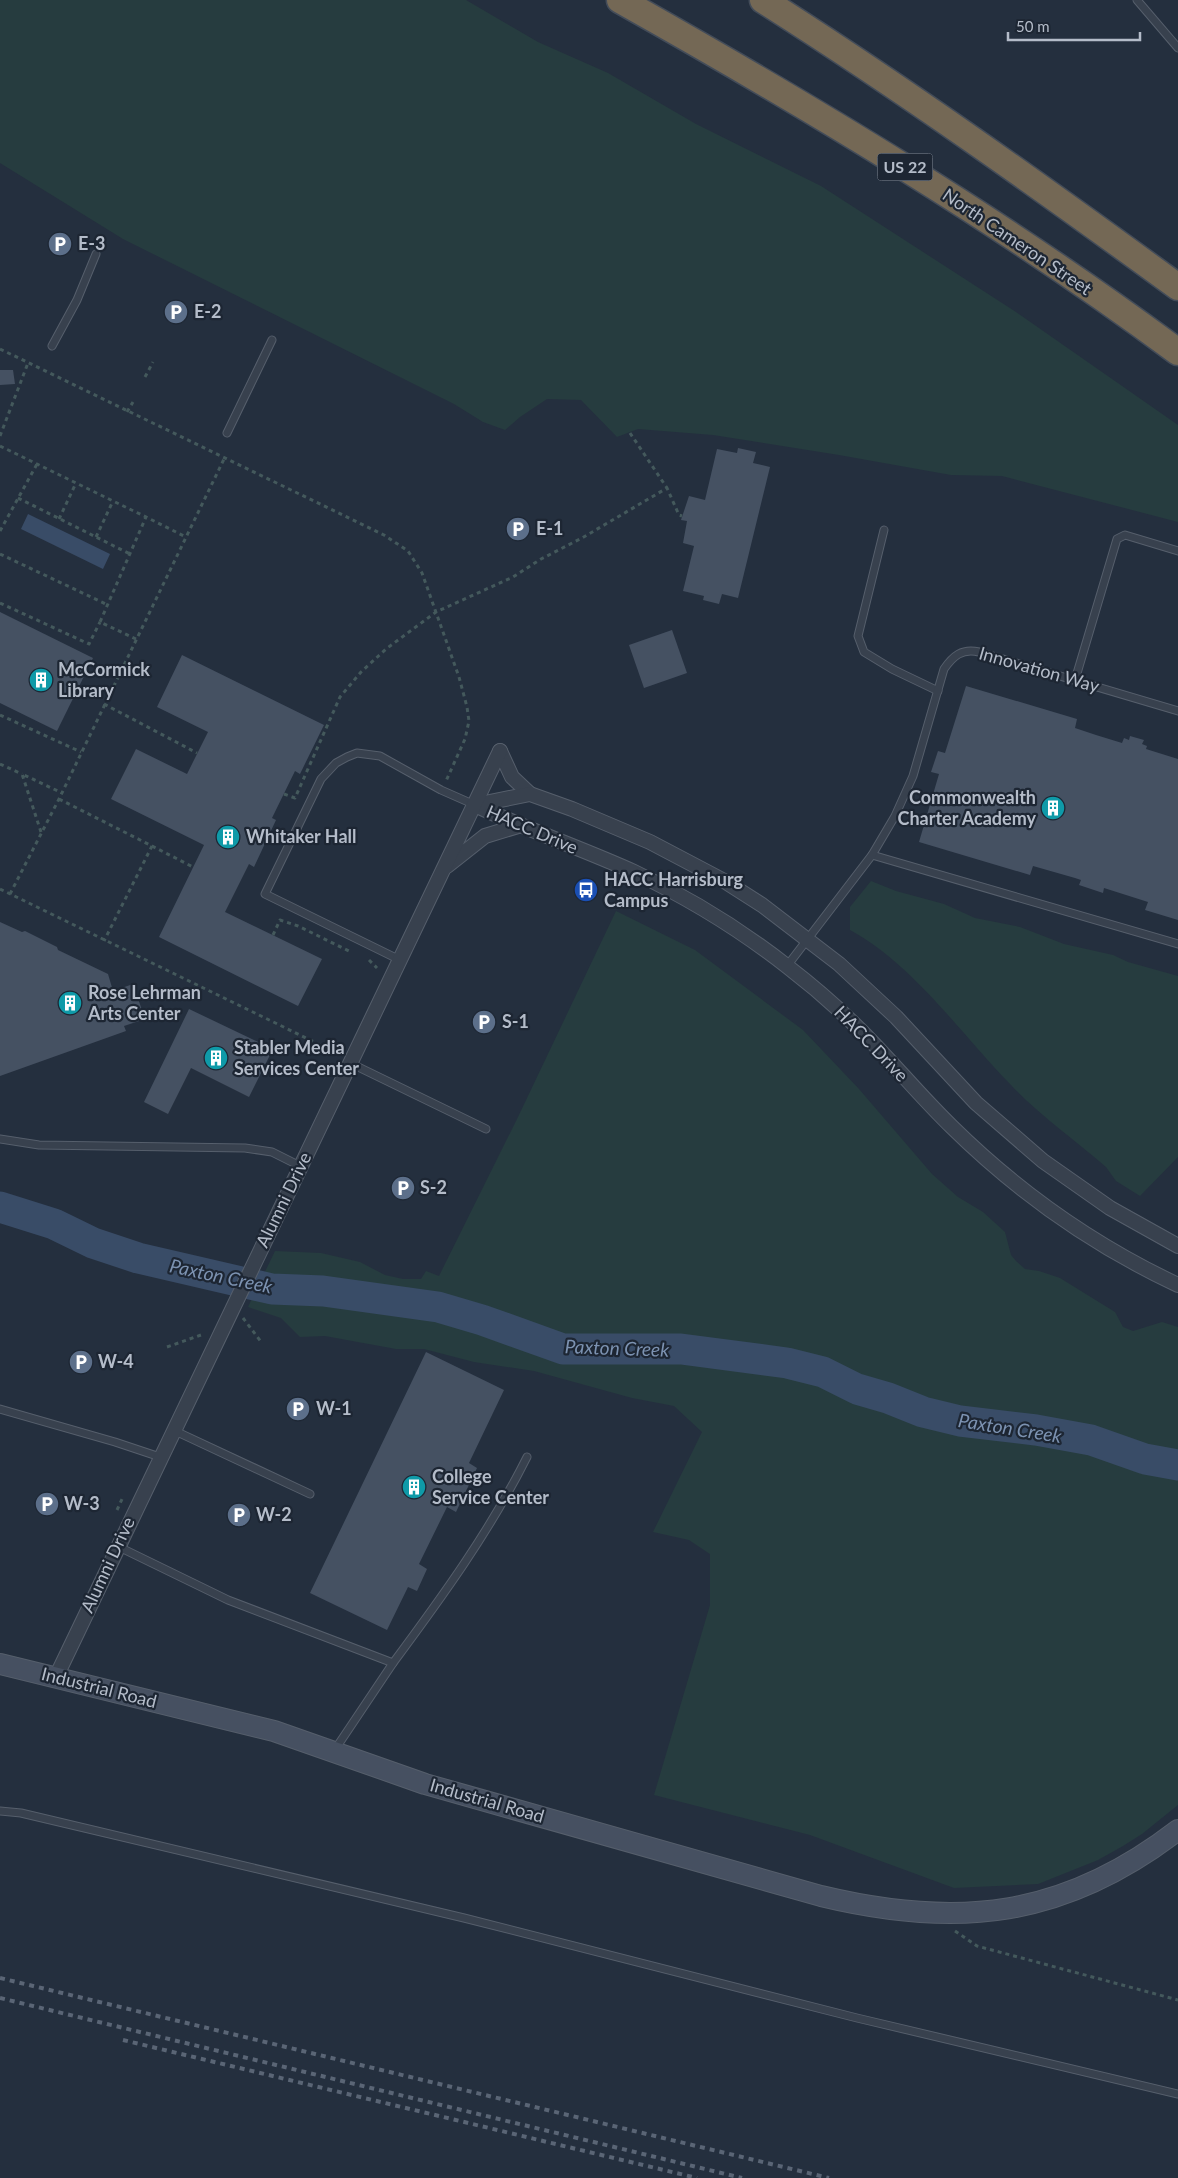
<svg xmlns="http://www.w3.org/2000/svg" width="1178" height="2178" font-family="Lato,sans-serif">
  <style>
    .green { fill: #263c3f }
    .water { fill: #394c67 }
    .lines { fill: none; stroke-linecap: round; stroke-linejoin: round }
    .river { stroke: #394c67; stroke-width: 31 }
    .building { fill: #455162 }
    .lane-casing { stroke: #565f6c; stroke-width: 9 }
    .street-casing { stroke: #565f6c; stroke-width: 16 }
    .secondary-casing { stroke: #565f6c; stroke-width: 22 }
    .highway-casing { stroke: #434c59; stroke-width: 29 }
    .path { stroke: #44595c; stroke-width: 3; stroke-dasharray: 4 4; stroke-linecap: butt }
    .lane { stroke: #38414e; stroke-width: 7 }
    .street { stroke: #38414e; stroke-width: 14 }
    .secondary { stroke: #465061; stroke-width: 20 }
    .highway { stroke: #746855; stroke-width: 26 }
    .rail { stroke: #5a6575; stroke-width: 4; stroke-dasharray: 5 5; stroke-linecap: butt }
    .labels { text-anchor: middle; stroke-width: 4.5; stroke-linejoin: round; paint-order: stroke }
    .shield { fill: #1d2633; stroke: #878f9c; stroke-width: 1 }
    .shield-label { font-size: 16px; font-weight: bold; fill: #b4bcc9 }
    .street-label { font-size: 18px; fill: #b4bcc9; stroke: #1d2633 }
    .poi-label { font-size: 18px; font-weight: bold; fill: #b4bcc9; stroke: #1d2633; text-anchor: start }
    .water-label { font-size: 19px; font-style: italic; fill: #7c92b1; stroke: #1d2633 }
  </style>
  <rect width="100%" height="100%" fill="#242f3e"/>
  <g class="green">
    <path d="M0,0H466L538,42L608,73L696,124L821,186L1016,312L1178,425V522L1002,476L951,475L839,455L713,435L638,429L617,437L581,400L547,399L520,417L505,430L483,422L454,404L123,239L0,163Z"/>
    <path d="M871,881L896,891L944,904L975,918L1020,927L1064,944L1113,955L1128,962L1178,976V1157L1140,1196L1116,1181L1106,1167C1075,1140 1039,1115 1011,1085C961,1034 913,964 850,930V907Z"/>
    <path d="M616,911L695,950L803,1030L859,1089L932,1174L958,1197L983,1212L1005,1232L1011,1255L1016,1261L1025,1269L1039,1271L1060,1278L1115,1312L1123,1327L1133,1331L1162,1322L1178,1327V1805L1142,1834L1123,1846L1098,1860L1038,1884L954,1888L810,1835L654,1795L710,1605V1554L689,1540L653,1532L702,1432L674,1406L632,1398L534,1371L474,1362L424,1349H396L325,1336L300,1337L281,1318L248,1307L275,1251L321,1253L360,1262L385,1275L403,1279H421L426,1271L439,1276L518,1117Z"/>
  </g>
  <path class="water" d="M28,514L110,554L103,569L21,529Z"/>
  <g class="lines">
    <path class="river" d="M0,1207L54,1224L93,1243L138,1258L272,1289L323,1291L438,1307L482,1320L563,1349H681L787,1363L823,1372L857,1389L888,1398L923,1412L960,1421L1036,1430L1091,1440L1145,1459L1178,1465"/>
  </g>
  <g class="building">
    <path d="M0,370H13L15,384L0,385Z"/>
    <path d="M738,448L756,452L753,463L770,467L738,598L722,594L719,604L703,600L704,596L683,591L694,546L683,543L687,521L681,520L689,496L705,500L717,449L737,453Z"/>
    <path d="M0,612L93,658L57,731L0,703Z"/>
    <path d="M672,630L687,673L644,688L629,645Z"/>
    <path d="M182,655L324,725L300,774L295,771L272,818L276,820L254,867L249,864L225,912L322,959L298,1006L159,937L204,845L111,799L136,749L187,774L208,732L157,707Z"/>
    <path d="M966,686L1077,719L1075,728L1096,735L1122,743L1124,738L1129,740L1130,736L1144,740L1142,744L1147,746L1146,749L1178,759V920L1145,910L1148,902L1104,888L1103,893L1079,885L1081,880L1075,878L1033,866L1030,875L919,842L939,774L931,772L938,751L945,753Z"/>
    <path d="M0,922L22,932L25,931L57,947L58,950L108,974L113,991L133,984L143,1013L139,1021L124,1026L126,1031L0,1076Z"/>
    <path d="M189,1009L273,1049L249,1097L191,1068L168,1114L144,1102Z"/>
    <path d="M426,1352L504,1390L469,1463L477,1468L456,1512L447,1507L419,1564L427,1569L417,1591L408,1587L387,1630L310,1593Z"/>
  </g>
  <g class="lines">
    <g class="lane-casing">
      <g id="lane">
        <path d="M1137,0L1178,48"/>
        <path d="M52,346L77,300L96,254"/>
        <path d="M227,433L272,340"/>
        <path d="M884,530L858,636L864,652L892,669L938,691"/>
        <path d="M1075,680L1117,539L1125,535L1178,551"/>
        <path d="M872,855L1178,944"/>
        <path d="M400,960L265,894L321,779L336,763L347,757L357,753L380,756L441,790L475,805"/>
        <path d="M787,966L872,855L895,816L913,776L944,669C953,656 962,648 979,652L1178,711"/>
        <path d="M350,1063L486,1129"/>
        <path d="M0,1139L39,1145L245,1148L272,1152L300,1166"/>
        <path d="M0,1409L115,1442L160,1457"/>
        <path d="M173,1430L310,1494"/>
        <path d="M117,1546L228,1600L393,1663L334,1751"/>
        <path d="M393,1663C442,1597 490,1531 527,1457"/>
        <path d="M0,1811L21,1813L464,1918L857,2018L1178,2094"/>
      </g>
    </g>
    <g class="street-casing">
      <g id="street">
        <path d="M500,751L512,777L530,794"/>
        <path d="M475,805C527,830 581,848 634,872C689,898 741,930 788,967C818,990 846,1015 872,1042C899,1070 924,1100 952,1127C1017,1191 1095,1246 1178,1285"/>
        <path d="M475,805L530,794L572,809L650,842L726,882L762,905L839,964L896,1017L976,1103L1043,1161L1110,1208L1178,1246"/>
        <path d="M447,866L485,836L518,826"/>
        <path d="M56,1677L500,751"/>
      </g>
    </g>
    <g class="secondary-casing">
      <path id="secondary" d="M0,1664L274,1731L425,1784L821,1896C958,1929 1064,1918 1178,1830"/>
    </g>
    <g class="highway-casing">
      <g id="highway">
        <path d="M620,0C812,108 1001,221 1178,352"/>
        <path d="M763,0C905,90 1042,188 1178,287"/>
      </g>
    </g>
    <g class="path">
      <path d="M0,349L384,535L408,551L422,573L459,677L467,707L469,721L465,739L446,781"/>
      <path d="M145,377L153,362"/>
      <path d="M127,412L133,402"/>
      <path d="M630,433L667,488"/>
      <path d="M0,436L28,363"/>
      <path d="M0,446L146,517"/>
      <path d="M18,498L130,554"/>
      <path d="M59,519L76,483"/>
      <path d="M0,531L37,464"/>
      <path d="M96,537L113,501"/>
      <path d="M0,554L108,605"/>
      <path d="M0,603L89,644L100,622"/>
      <path d="M136,639L100,622L146,517L186,537"/>
      <path d="M104,704L197,753"/>
      <path d="M0,715L81,752"/>
      <path d="M0,764L22,774"/>
      <path d="M284,794L295,798L340,697L361,672L386,649L436,612L513,577L541,559L582,538L667,488L679,515L682,516"/>
      <path d="M59,799L152,846L104,941"/>
      <path d="M41,832L22,774L62,793"/>
      <path d="M152,846L193,867"/>
      <path d="M0,889L337,1053"/>
      <path d="M10,894L59,799L225,457"/>
      <path d="M273,935L280,920L298,926L349,951"/>
      <path d="M369,960L377,968"/>
      <path d="M243,1318L262,1343"/>
      <path d="M167,1347L201,1335"/>
      <path d="M117,1510L123,1497"/>
      <path d="M955,1931L977,1946L1178,2000"/>
    </g>
    <use href="#lane" class="lane"/>
    <use href="#street" class="street"/>
    <use href="#secondary" class="secondary"/>
    <use href="#highway" class="highway"/>
    <g class="rail">
      <path d="M0,1978L829,2178"/>
      <path d="M0,1998L742,2178"/>
      <path d="M123,2040L697,2178"/>
    </g>
  </g>
  <defs>
    <g id="parking-disc" transform="scale(1.25)"><circle r="9.5" fill="#5c6f8a" stroke="#1d2633"/><path d="M-3.5-5.5H1a3.5 3.5 0 0 1 0 7H-1V5.5H-3.5ZM-1-3.4V-.6H.8a1.4 1.4 0 0 0 0-2.8Z" fill="#fff"/></g>
    <g id="building-disc" transform="scale(1.25)"><circle r="9.5" fill="#0f9aa8" stroke="#1d2633"/><path d="M-4-6H4V6H1V3H-1V6H-4ZM-2.5-4.3h1.7v1.8h-1.7ZM.8-4.3h1.7v1.8H.8ZM-2.5-1h1.7V.8h-1.7ZM.8-1h1.7V.8H.8Z" fill="#fff"/></g>
    <g id="bus-disc" transform="scale(1.25)"><circle r="9.5" fill="#1a4fb4" stroke="#1d2633"/><path d="M-5-6H5V4H4V6H2V4H-2V6H-4V4H-5ZM-3.5-4V0h7V-4ZM-3.5 1.2v1.5H-2V1.2ZM2 1.2v1.5H3.5V1.2Z" fill="#fff"/></g>
  </defs>
  <g fill-rule="evenodd">
    <use href="#parking-disc" x="60" y="244"/>
    <use href="#parking-disc" x="176" y="312"/>
    <use href="#parking-disc" x="518" y="529"/>
    <use href="#building-disc" x="41" y="680"/>
    <use href="#building-disc" x="1053" y="808"/>
    <use href="#building-disc" x="228" y="837"/>
    <use href="#bus-disc" x="586" y="890"/>
    <use href="#building-disc" x="70" y="1003"/>
    <use href="#parking-disc" x="484" y="1022"/>
    <use href="#building-disc" x="216" y="1058"/>
    <use href="#parking-disc" x="403" y="1188"/>
    <use href="#parking-disc" x="81" y="1362"/>
    <use href="#parking-disc" x="298" y="1409"/>
    <use href="#building-disc" x="414" y="1487"/>
    <use href="#parking-disc" x="47" y="1504"/>
    <use href="#parking-disc" x="239" y="1515"/>
  </g>
  <g class="labels">
    <rect class="shield" x="877.5" y="153.5" width="55" height="27" rx="4"/>
    <g class="shield-label">
      <text x="905" y="173">US 22</text>
    </g>
    <g class="street-label">
      <text transform="translate(1017 242) rotate(34)" y="6">North Cameron Street</text>
      <text transform="translate(1039 670) rotate(16)" y="6">Innovation Way</text>
      <text transform="translate(532 830) rotate(23)" y="6">HACC Drive</text>
      <text transform="translate(871 1044) rotate(46)" y="6">HACC Drive</text>
      <text transform="translate(284 1200) rotate(-64)" y="6">Alumni Drive</text>
      <text transform="translate(108 1565) rotate(-65)" y="6">Alumni Drive</text>
      <text transform="translate(99 1688) rotate(14)" y="6">Industrial Road</text>
      <text transform="translate(487 1801) rotate(16)" y="6">Industrial Road</text>
    </g>
    <g class="poi-label">
      <text x="78" y="250">E-3</text>
      <text x="194" y="318">E-2</text>
      <text x="536" y="535">E-1</text>
      <text x="58" y="676">McCormick<tspan x="58" dy="21">Library</tspan></text>
      <text x="1036" y="804" text-anchor="end">Commonwealth<tspan x="1036" dy="21">Charter Academy</tspan></text>
      <text x="246" y="843">Whitaker Hall</text>
      <text x="604" y="886">HACC Harrisburg<tspan x="604" dy="21">Campus</tspan></text>
      <text x="88" y="999">Rose Lehrman<tspan x="88" dy="21">Arts Center</tspan></text>
      <text x="502" y="1028">S-1</text>
      <text x="234" y="1054">Stabler Media<tspan x="234" dy="21">Services Center</tspan></text>
      <text x="420" y="1194">S-2</text>
      <text x="98" y="1368">W-4</text>
      <text x="316" y="1415">W-1</text>
      <text x="432" y="1483">College<tspan x="432" dy="21">Service Center</tspan></text>
      <text x="64" y="1510">W-3</text>
      <text x="256" y="1521">W-2</text>
    </g>
    <g class="water-label">
      <text transform="translate(221 1276) rotate(12)" y="7">Paxton Creek</text>
      <text transform="translate(617 1348) rotate(2)" y="7">Paxton Creek</text>
      <text transform="translate(1010 1428) rotate(9)" y="7">Paxton Creek</text>
    </g>
  </g>
  <path d="M1008 32v8h132v-8" fill="none" stroke="#b4bcc9" stroke-width="2.5"/>
  <text x="1016" y="32" font-size="15" fill="#b4bcc9" stroke="#1d2633" stroke-width="4" paint-order="stroke">50 m</text>
</svg>
